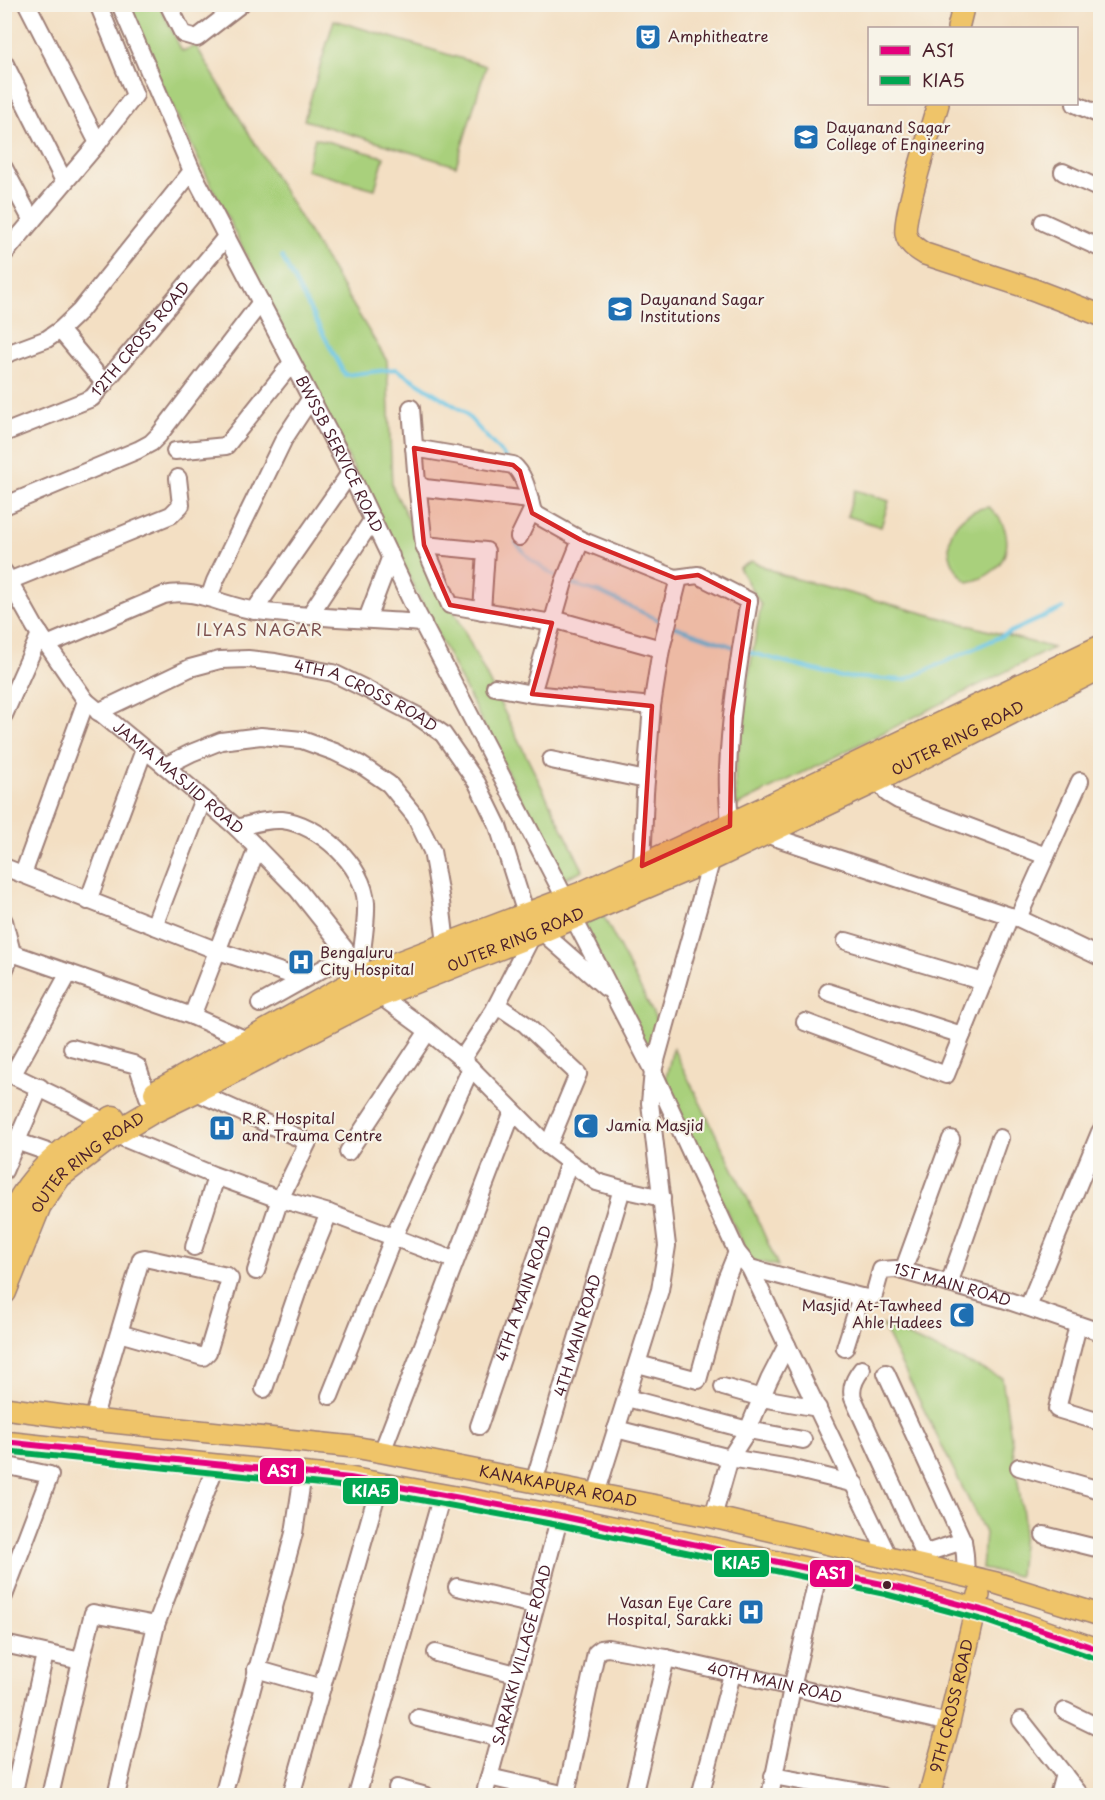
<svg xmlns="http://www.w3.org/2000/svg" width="1105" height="1800" font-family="'Playpen Sans',sans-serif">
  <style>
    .green { fill: #a9d07b; stroke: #7a7853; stroke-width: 1.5 }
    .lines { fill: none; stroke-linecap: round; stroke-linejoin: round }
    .stream { stroke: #67c5e5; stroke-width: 4 }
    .minor-casing { stroke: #9e7f77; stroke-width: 20 }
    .major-casing { stroke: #9e7f77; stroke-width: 24 }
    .highway-casing { stroke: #9e7f77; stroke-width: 27 }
    .minor { stroke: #fff; stroke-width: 16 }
    .major { stroke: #efc469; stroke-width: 21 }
    .highway { stroke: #efc469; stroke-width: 24 }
    .bus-1-casing { stroke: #f7f3e8; stroke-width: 10 }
    .bus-2-casing { stroke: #f7f3e8; stroke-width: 10 }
    .bus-1 { stroke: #e5007d; stroke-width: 6 }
    .bus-2 { stroke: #00a651; stroke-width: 6 }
    .marked { fill: #d62828; fill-opacity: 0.2; stroke: #d62828; stroke-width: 4.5; stroke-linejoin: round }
    .bus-dot { fill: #4a1f2b; stroke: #f7f3e8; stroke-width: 2 }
    .labels { text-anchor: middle; stroke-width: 4.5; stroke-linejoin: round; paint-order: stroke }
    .poi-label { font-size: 15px; fill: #4a1f2b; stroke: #f7f3e8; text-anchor: start }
    .street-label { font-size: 15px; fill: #4a1f2b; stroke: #f7f3e8 }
    .neighbourhood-label { font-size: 16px; letter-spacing: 1.5px; fill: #7d514f; stroke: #f7f3e8 }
    .line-badge { stroke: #f7f3e8; stroke-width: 2 }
    .badge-label { font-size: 16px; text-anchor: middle; font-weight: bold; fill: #fff }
  </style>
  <rect width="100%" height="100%" fill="#f7f3e8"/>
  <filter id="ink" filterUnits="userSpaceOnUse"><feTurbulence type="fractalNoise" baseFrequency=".0167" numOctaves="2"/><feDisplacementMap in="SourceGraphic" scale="12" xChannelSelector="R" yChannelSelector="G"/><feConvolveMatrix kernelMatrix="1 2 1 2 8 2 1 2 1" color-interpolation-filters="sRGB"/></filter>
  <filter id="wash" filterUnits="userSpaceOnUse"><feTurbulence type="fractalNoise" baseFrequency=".008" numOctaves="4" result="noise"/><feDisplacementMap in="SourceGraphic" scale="24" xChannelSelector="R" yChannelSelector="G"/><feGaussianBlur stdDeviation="1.35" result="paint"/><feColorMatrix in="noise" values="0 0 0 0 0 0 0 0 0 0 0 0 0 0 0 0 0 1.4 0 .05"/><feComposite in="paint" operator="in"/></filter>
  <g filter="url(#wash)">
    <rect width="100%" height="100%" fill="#f3dfc3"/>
    <g class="green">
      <path d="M122,5H159L182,51L196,46L387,361L392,486L583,870L562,880L250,263Z"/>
      <path d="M334,20L486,66L456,166L304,120Z"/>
      <path d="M315,138L384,157L375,189L306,170Z"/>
      <path d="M855,490L889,501L881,527L847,516Z"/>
      <path d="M989,507C1020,533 1009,575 968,582C935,556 947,512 989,507Z"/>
      <path d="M752,561L782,575L1053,648L736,806L735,773L750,668L761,605L739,568Z"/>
      <path d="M602,913L658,1023L647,1052L583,923Z"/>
      <path d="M673,1048L750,1203L778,1266L751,1260L664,1086Z"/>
      <path d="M882,1325L1002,1378L1024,1521L1019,1576L982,1569L985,1533Z"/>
    </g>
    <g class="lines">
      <g class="stream">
        <path d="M282,257L345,375L396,369L463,411L506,458"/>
        <path d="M516,543L530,559L561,580"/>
        <path d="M568,583L599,592L663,622"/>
        <path d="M670,625L737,648"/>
        <path d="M744,651L841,677L905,680L1063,608"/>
      </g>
    </g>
  </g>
  <g filter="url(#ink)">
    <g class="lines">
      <g class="minor-casing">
        <g id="minor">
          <path d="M27,4L98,143"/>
          <path id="s1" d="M120,4L192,171L350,473L416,611L566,900"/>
          <path d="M168,4L183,34L197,38L241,4"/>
          <path d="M4,62L64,181"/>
          <path d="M1075,104L1100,115"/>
          <path d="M4,168L32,221"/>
          <path d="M1063,172L1100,189"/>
          <path d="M1043,222L1100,248"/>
          <path d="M4,254L98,143L135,95L98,4"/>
          <path d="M60,330L105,384"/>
          <path d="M4,355L47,339L60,330L80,311L192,171"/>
          <path d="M411,408L417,483L425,488L530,500"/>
          <path id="s2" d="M4,433L92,398L226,237"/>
          <path d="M414,448L513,465C523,473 527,488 530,501C532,506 531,510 535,514L581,540L675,578L678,582L661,649L652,706L645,793L642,866"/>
          <path d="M175,451L226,446L291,364"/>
          <path d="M417,483L424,545L450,605L552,623"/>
          <path d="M4,506L138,450L151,443L159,435L261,302"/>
          <path d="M519,537L532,510"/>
          <path d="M424,545L486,551L482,611"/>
          <path id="s3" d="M4,572L35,627L86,701L165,766L237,828L257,848L298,890L360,968L379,995L428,1031L462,1059L548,1146L569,1162L597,1182L622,1189L662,1198"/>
          <path d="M675,578L698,575L749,601C739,657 730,714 728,770C727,789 729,808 730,826"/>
          <path d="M4,583L171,515L181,505L178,478"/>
          <path d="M209,598L215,581L284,439L311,398"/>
          <path d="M254,611L350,473"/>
          <path d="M309,616L373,519"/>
          <path d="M367,619L391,556"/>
          <path d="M553,619L661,649"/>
          <path d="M47,645L164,595C196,587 226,608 258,611C312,618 368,619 423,623"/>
          <path d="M495,687L532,694L652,706"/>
          <path d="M532,694L564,582L581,540"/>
          <path id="s4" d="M98,712L190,668L220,660L248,659L275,662L333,673L368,690L416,715L443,734L477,783L498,826L526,914"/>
          <path d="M4,715L40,634"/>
          <path d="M551,760L646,780"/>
          <path d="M165,766L191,753L221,741L261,736L302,740L335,752L361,765L389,784L415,816L432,851L441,902L446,944"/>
          <path d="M878,779L888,794L898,800L1046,856"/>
          <path d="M237,828C252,824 266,819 282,820C319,824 364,865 366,903C367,923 362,947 360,968"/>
          <path d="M765,834L1010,916"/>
          <path d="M4,867L218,951L291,975"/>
          <path d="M23,874L86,701"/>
          <path d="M88,901L144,750"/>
          <path d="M573,917L653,1071L737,1252L750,1268L889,1558"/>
          <path d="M1018,918L1100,957"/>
          <path d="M4,921L12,953L4,971"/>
          <path d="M154,926L203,799"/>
          <path d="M540,930L606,988"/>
          <path d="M846,941L984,982"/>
          <path d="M12,953L192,1016L249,1041"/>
          <path d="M828,992L962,1035"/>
          <path d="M260,1004L349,954"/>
          <path d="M497,1005L525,1024L578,1074L548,1146"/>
          <path d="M192,1016L257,848"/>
          <path d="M805,1022L946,1075L1010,916L1018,918L1080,781"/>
          <path d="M72,1048L133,1064L138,1067L148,1097"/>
          <path d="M462,1059L494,1010L533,934"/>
          <path d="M4,1071L70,1103L105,1122"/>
          <path d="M13,1074L69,973"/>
          <path d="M194,1091L308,1142L280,1199L256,1271"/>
          <path d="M114,1134L213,1175L273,1197L329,1213L454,1260"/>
          <path d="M4,1137L59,1156"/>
          <path d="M348,1152L428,1031"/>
          <path d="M4,1171L40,1087"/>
          <path d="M194,1247L216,1177"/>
          <path id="s5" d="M750,1268L861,1297L868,1298L874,1295L881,1270L896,1269L1003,1299L1100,1332"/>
          <path d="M903,1271L951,1139"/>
          <path d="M949,1284L1000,1138"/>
          <path d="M1028,1307L1100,1132"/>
          <path d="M1078,1325L1057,1409L1100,1422"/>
          <path d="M845,1348L861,1297"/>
          <path d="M638,1364L698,1380L726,1279L737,1252"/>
          <path d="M862,1369C855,1378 850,1387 853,1398L922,1549L929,1552L963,1541"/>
          <path d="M886,1373L963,1541L965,1555L966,1576"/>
          <path d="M723,1387L762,1398L818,1408"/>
          <path d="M264,1389L302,1279L329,1213"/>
          <path d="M330,1396L394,1236L471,1068"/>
          <path d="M627,1398L748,1430L803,1440"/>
          <path d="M93,1420L141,1259L145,1258L227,1276L230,1279L208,1352L203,1357L119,1333"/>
          <path id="s6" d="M479,1426L569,1162"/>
          <path d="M616,1429L730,1458L790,1468L855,1484"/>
          <path d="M382,1452L513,1111"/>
          <path d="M4,1465L50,1475L4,1596"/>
          <path d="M1019,1467L1100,1490"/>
          <path id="s7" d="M534,1482L622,1189"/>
          <path d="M596,1494L660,1290L667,1246L650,1103L653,1071L712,858"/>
          <path d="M713,1517L730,1458L748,1430L769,1380L787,1345"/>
          <path d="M1044,1535L1100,1549"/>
          <path d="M457,1587L534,1605"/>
          <path d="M4,1644L81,1661L93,1613L156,1625L216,1465"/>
          <path d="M436,1653L516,1674"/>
          <path d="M256,1669L322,1688"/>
          <path d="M1065,1711L1100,1728"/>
          <path d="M418,1718L499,1738"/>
          <path d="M1021,1720L1081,1796"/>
          <path d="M773,1776L882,1796"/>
          <path id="s8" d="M489,1777L566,1795L596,1653L601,1649L608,1648L666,1658L949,1723"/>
          <path d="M397,1788L426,1796"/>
          <path d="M13,1796L45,1654"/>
          <path d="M50,1796L81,1661"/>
          <path d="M116,1796L156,1625"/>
          <path d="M223,1796L294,1533L303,1474"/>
          <path d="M291,1796L380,1483"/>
          <path d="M357,1796L442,1495"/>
          <path id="s9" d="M484,1796L560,1516"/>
          <path d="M633,1796L666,1658"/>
          <path d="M700,1796L732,1674"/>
          <path d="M770,1796L792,1688L819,1571"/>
          <path d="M1058,1796L1064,1774"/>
        </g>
      </g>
      <g class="major-casing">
        <g id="major">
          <path d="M958,28L964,4"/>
          <path d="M938,104C932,125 902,219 906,234C908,244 917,249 925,254L1032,289L1100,315"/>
          <path id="s10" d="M4,1408L93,1420L354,1447L382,1452L713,1517L996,1583L1100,1615"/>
          <path d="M4,1442L216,1465L350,1478L560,1516L887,1585L989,1612L1100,1650"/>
          <path id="s11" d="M929,1796L949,1723L979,1595"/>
        </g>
      </g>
      <g class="highway-casing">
        <g id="highway">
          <path d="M156,1093L366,976L582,894L714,833L1100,648"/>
          <path d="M4,1241C10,1227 14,1210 22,1197C43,1163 79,1137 113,1118"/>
          <path id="s12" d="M4,1292L39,1205L59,1176L114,1134L151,1112L194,1091L379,995L533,934L712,858L878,779L1100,667"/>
        </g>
      </g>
      <use href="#minor" class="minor"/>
      <use href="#major" class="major"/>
      <use href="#highway" class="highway"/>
      <g class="bus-1-casing">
        <path id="bus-1" d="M4,1442L350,1478L560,1516L887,1585L989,1612L1100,1650"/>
      </g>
      <g class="bus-2-casing">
        <path id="bus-2" d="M4,1451L349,1487L558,1525L885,1594L986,1621L1097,1659"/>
      </g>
      <use href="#bus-1" class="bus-1"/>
      <use href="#bus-2" class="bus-2"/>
    </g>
  </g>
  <path class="marked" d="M414,448L513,465L520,471L532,513L581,540L675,578L698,575L749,601L732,716L730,826L642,866L652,706L532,694L552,623L450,605L424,545Z"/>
  <defs>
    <g id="theatre-square" transform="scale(1.35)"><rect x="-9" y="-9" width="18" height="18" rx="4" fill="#1f6fb2" stroke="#f7f3e8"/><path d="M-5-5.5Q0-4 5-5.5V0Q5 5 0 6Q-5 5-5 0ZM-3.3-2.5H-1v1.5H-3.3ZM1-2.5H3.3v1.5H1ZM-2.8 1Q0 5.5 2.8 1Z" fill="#fff"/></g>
    <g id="university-square" transform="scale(1.35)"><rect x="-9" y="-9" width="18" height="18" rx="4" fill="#1f6fb2" stroke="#f7f3e8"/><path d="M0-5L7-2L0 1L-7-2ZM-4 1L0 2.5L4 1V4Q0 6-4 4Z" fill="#fff"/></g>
    <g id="hospital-square" transform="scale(1.35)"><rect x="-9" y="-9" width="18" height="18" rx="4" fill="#1f6fb2" stroke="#f7f3e8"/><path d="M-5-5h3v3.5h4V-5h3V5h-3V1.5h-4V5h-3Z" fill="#fff"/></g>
    <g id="mosque-square" transform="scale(1.35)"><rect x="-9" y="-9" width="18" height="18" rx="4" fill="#1f6fb2" stroke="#f7f3e8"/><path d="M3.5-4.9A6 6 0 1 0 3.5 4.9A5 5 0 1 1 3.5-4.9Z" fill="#fff"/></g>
  </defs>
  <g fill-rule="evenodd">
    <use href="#theatre-square" x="648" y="37"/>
    <use href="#university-square" x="806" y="137"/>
    <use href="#university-square" x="620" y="309"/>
    <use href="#hospital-square" x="301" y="962"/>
    <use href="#mosque-square" x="586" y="1126"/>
    <use href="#hospital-square" x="222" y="1128"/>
    <use href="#mosque-square" x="962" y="1315"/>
    <use href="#hospital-square" x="751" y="1612"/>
  </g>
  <circle class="bus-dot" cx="887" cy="1585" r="5"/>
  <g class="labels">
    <g class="poi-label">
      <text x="668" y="42">Amphitheatre</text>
      <text x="826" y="133">Dayanand Sagar<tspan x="826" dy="17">College of Engineering</tspan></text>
      <text x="640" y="305">Dayanand Sagar<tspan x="640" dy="17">Institutions</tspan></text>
      <text x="320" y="958">Bengaluru<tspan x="320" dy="17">City Hospital</tspan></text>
      <text x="242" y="1124">R.R. Hospital<tspan x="242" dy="17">and Trauma Centre</tspan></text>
      <text x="606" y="1131">Jamia Masjid</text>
      <text x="942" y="1311" text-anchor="end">Masjid At-Tawheed<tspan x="942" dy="17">Ahle Hadees</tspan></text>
      <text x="732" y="1608" text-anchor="end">Vasan Eye Care<tspan x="732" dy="17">Hospital, Sarakki</tspan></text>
    </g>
    <g class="street-label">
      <text dy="5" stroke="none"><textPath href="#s2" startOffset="171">12TH CROSS ROAD</textPath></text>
      <text dy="5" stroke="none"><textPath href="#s1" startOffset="501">BWSSB SERVICE ROAD</textPath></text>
      <text dy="5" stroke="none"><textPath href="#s4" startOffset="286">4TH A CROSS ROAD</textPath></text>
      <text dy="5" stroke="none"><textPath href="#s12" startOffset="1131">OUTER RING ROAD</textPath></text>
      <text dy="5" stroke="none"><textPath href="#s3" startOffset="273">JAMIA MASJID ROAD</textPath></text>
      <text dy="5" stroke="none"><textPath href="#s12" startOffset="645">OUTER RING ROAD</textPath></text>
      <text dy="5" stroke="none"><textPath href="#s12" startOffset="159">OUTER RING ROAD</textPath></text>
      <text dy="5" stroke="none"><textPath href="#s5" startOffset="228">1ST MAIN ROAD</textPath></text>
      <text dy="5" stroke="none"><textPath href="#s6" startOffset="140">4TH A MAIN ROAD</textPath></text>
      <text dy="5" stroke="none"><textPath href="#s7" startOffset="153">4TH MAIN ROAD</textPath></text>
      <text dy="5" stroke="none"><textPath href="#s10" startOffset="560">KANAKAPURA ROAD</textPath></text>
      <text dy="5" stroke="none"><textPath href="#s9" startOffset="146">SARAKKI VILLAGE ROAD</textPath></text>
      <text dy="5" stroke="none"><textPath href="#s8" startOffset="408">40TH MAIN ROAD</textPath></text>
      <text dy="5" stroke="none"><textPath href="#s11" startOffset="93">9TH CROSS ROAD</textPath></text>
    </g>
    <g class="neighbourhood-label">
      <text x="260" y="636">ILYAS NAGAR</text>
    </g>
  </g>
  <g class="line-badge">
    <rect x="259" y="1457" width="46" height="28" rx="6" fill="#e5007d"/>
    <rect x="342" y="1477" width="57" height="28" rx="6" fill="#00a651"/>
    <rect x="713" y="1549" width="57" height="29" rx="6" fill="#00a651"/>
    <rect x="809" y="1559" width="45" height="29" rx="6" fill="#e5007d"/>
  </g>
  <g class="badge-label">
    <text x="282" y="1477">AS1</text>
    <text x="371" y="1497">KIA5</text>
    <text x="741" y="1569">KIA5</text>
    <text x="831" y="1579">AS1</text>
  </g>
  <rect width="1105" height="1800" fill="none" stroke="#f7f3e8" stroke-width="24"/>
  <rect x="868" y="27" width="210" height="78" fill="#f7f3e8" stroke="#b29e9c" stroke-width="1.5"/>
  <rect x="880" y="46" width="30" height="9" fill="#e5007d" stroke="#b29e9c" stroke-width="1.5"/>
  <text x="922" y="57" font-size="18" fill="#4a1f2b">AS1</text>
  <rect x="880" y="76" width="30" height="9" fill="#00a651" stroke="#b29e9c" stroke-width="1.5"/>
  <text x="922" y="87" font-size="18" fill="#4a1f2b">KIA5</text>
</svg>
